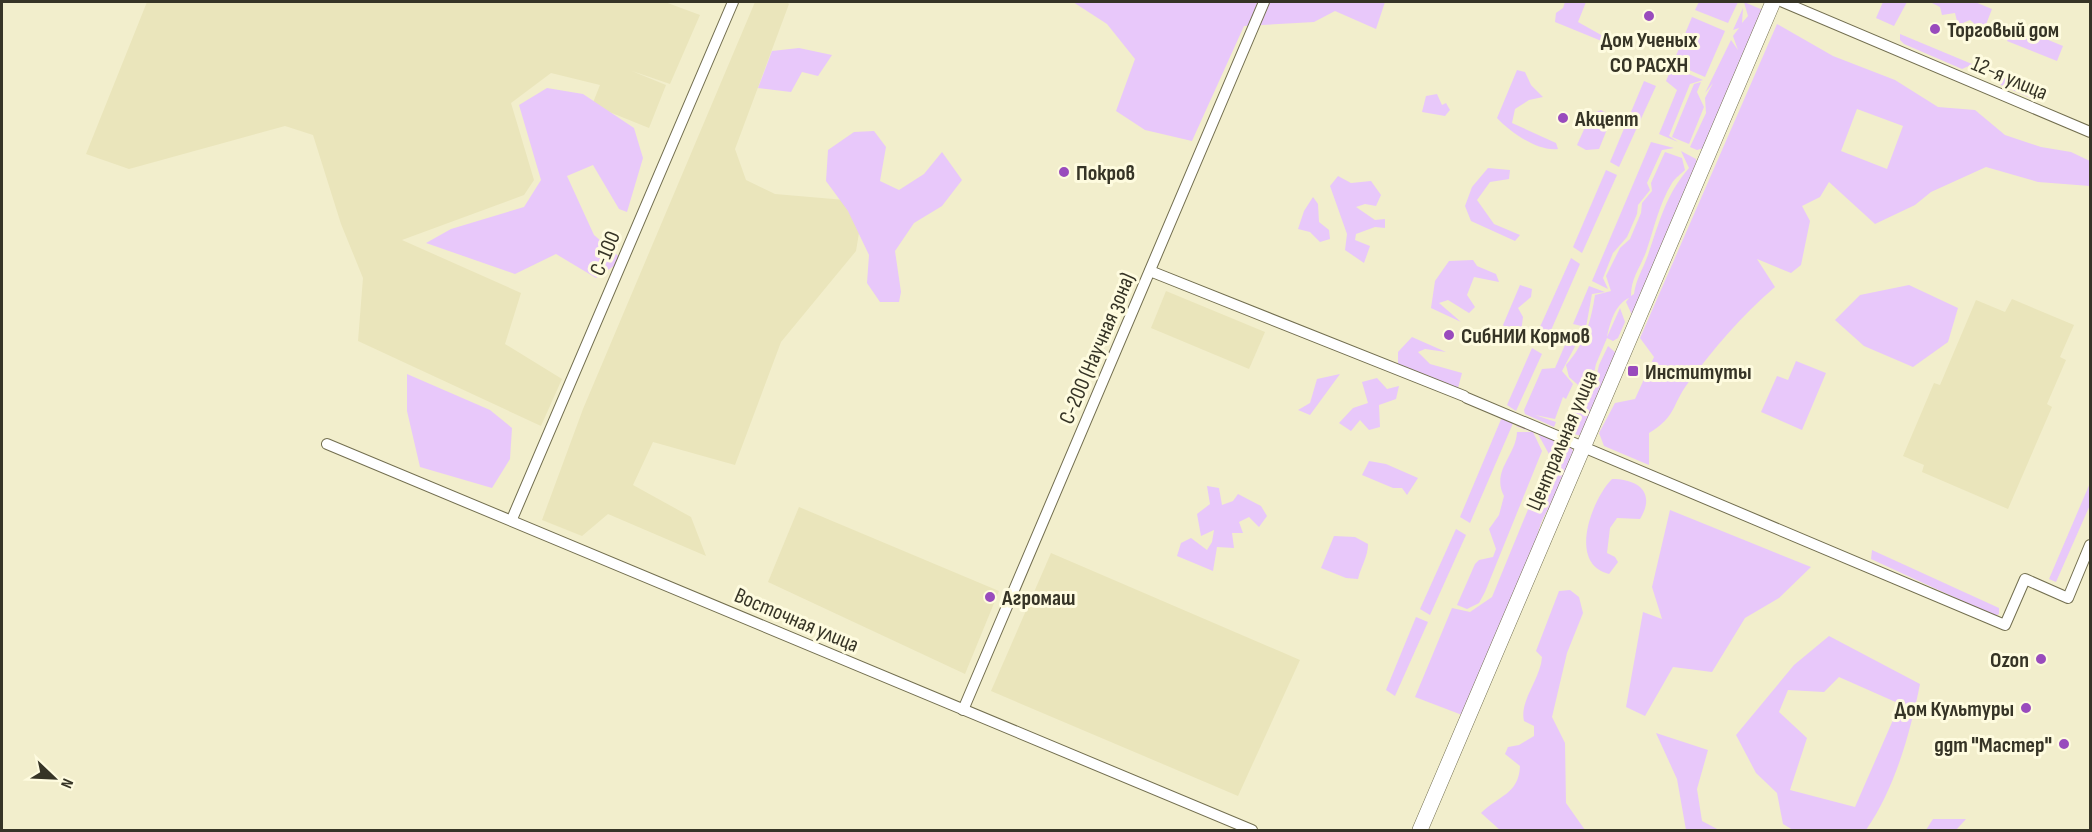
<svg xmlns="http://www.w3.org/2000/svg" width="2092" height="832" font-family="'Sofia Sans Condensed',sans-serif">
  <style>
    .built { fill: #eae5bb }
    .green { fill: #e8c8fa; fill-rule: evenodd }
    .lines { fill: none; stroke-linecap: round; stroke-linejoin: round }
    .street-casing { stroke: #726e4f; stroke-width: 12 }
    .secondary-casing { stroke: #726e4f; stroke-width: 16 }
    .street { stroke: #fff; stroke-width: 10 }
    .secondary { stroke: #fff; stroke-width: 15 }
    .poi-dot { fill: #994bbd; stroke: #fefbdf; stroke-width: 2 }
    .labels { text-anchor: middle; stroke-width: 6; stroke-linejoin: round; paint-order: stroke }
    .poi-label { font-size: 22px; font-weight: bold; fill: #363426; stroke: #fefbdf; text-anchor: start }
    .street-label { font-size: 22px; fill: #363426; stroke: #fefbdf }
  </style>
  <rect width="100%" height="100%" fill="#f2eecc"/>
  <g class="built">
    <path d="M147,2H665L700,15L670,84L632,71L666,85L649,128L592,105L600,85L551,73L511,103L534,180L524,195L402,240L521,293L505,344L562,379L541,426L358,341L363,278L341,224L313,135L285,126L129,169L86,154Z"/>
    <path d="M755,2H787L789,4L735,149L746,180L775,194L845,200L865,197L856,251L781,342L735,465L653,442L633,485L691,517L706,556L608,514L582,536L542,520L583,409Z"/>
    <path d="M1166,291L1265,332L1249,369L1151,328Z"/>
    <path d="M2012,299L2074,325L2060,357L2066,360L2047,404L2052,407L2008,509L1922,472L1924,465L1903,456L1934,383L1940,385L1976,300L2005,312Z"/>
    <path d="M799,507L999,591L965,674L768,582Z"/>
    <path d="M1051,553L1300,660L1238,796L991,691Z"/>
  </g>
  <g class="green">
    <path d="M1073,2H1385L1376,29L1335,11L1314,22L1244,26L1192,141L1145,130L1116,111L1135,59L1107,24Z"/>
    <path d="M1565,2H1586L1578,22L1603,36L1604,42L1555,22L1556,13L1563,8Z"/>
    <path d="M1699,2H1738L1728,23L1695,10Z"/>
    <path d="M1744,2L1763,10L1704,148L1697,150L1690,147L1706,113L1705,98L1713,83L1705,93L1731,40L1738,50L1733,36L1739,28L1733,30L1743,8L1742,23L1748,16Z"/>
    <path d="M1883,2H1907L1894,26L1876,18Z"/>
    <path d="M1930,2H1975L1992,9L1980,40L1974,38L1977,26L1970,20L1958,25L1955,13L1942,15L1940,7Z"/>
    <path d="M1692,17L1725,31L1705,77L1673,63Z"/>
    <path d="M1777,24L1833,56L1895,80L1938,107L1975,110L2005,135L2041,147L2071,152L2090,161V186L2038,182L1986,167L1931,192L1915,205L1875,224L1829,182L1820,197L1802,206L1810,221L1801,265L1791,273L1757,259L1775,287C1741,316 1715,347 1688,383C1671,406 1677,416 1649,433V465L1604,446L1599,433L1615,403L1635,399L1654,357L1640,338ZM1857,109L1903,126L1887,169L1841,151Z"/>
    <path d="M2014,26L2063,46L2057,61L2007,41Z"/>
    <path d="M1900,34L1972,64L1971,65L1962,69L1904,44L1900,40Z"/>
    <path d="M799,48L832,55L818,76L802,72L791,92L758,88L772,51Z"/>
    <path d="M1672,67L1703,80L1690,84L1669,136L1678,142L1659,134L1677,90L1666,81Z"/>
    <path d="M1517,70L1525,72L1531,85L1543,97L1529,100L1515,109L1512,123L1556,143L1558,149C1538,152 1510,132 1497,118Z"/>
    <path d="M1997,75L2042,94V95L2033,99L2001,85L1997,82Z"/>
    <path d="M1644,81L1656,86L1619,167L1610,162Z"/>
    <path d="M1701,82L1697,92L1704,107L1689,144L1672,137L1694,84Z"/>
    <path d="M547,88L583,94L634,128L643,158L627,212L619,209L593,165L567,176L594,235L623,260L596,278L556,254L515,274L426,243L451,229L524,207L541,180L519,105Z"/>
    <path d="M1437,94L1442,105L1446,103L1450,110L1445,116L1422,112L1426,96Z"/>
    <path d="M1601,110L1612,117L1599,149L1586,150L1577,145L1591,114Z"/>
    <path d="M874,131L886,147L880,181L899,190L924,174L942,152L962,180L942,206L914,223L895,251L901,292L899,302H880L867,283L869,255L848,211L826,181L828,150L854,132Z"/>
    <path d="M1651,142L1674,148L1662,150L1647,183L1650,190L1638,205L1637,214L1627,237L1613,253L1603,278L1608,289L1592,281Z"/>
    <path d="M1681,151L1696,159L1697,164L1632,315L1626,302L1629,298C1615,304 1610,323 1607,337L1620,308L1625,322L1618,338L1613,341L1607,338L1596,364L1591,387L1585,391L1569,377L1566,365C1584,345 1591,322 1595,295L1611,291L1606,276L1620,248L1630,239L1641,213L1642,203L1652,191L1651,183L1665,152L1682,158L1685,170C1681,174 1675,178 1672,183C1659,204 1654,229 1646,252C1640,268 1631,278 1631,296L1634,294C1636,279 1643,269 1648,255C1659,223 1666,194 1689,168Z"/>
    <path d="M1488,168L1510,170L1509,179L1490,182L1477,200L1494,224L1520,235L1515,241L1471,221L1465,206L1472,187Z"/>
    <path d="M1606,170L1617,175L1582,253L1573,247Z"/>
    <path d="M1338,176L1351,183L1371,181L1381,195L1376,206L1365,204L1356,207L1375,220L1385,219V228L1375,227L1356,234L1355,240L1370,246L1364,263L1345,250L1347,234L1330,186Z"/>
    <path d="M1313,197L1318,204L1319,222L1329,230L1330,239L1320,242L1310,232L1298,229L1304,211Z"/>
    <path d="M1571,258L1580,264L1545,344L1535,338Z"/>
    <path d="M1473,260L1477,266L1496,274L1499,282L1474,277L1467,295L1475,307L1469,313L1448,300L1439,303L1461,322L1431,308L1435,281L1449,261Z"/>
    <path d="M1520,285L1532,289L1531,297L1518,308L1523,317L1521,332L1512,335L1503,325Z"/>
    <path d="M1909,285L1958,308L1948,342L1913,367L1864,346L1835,320L1860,295Z"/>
    <path d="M1589,286L1605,292L1592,294L1586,327L1573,324Z"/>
    <path d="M1571,331L1581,335L1562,371L1573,384L1566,399L1563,397L1555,419L1535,415L1556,422L1554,427L1525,414L1524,410L1542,369L1555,368Z"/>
    <path d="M1412,337L1446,352L1425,349L1418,352L1430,364L1462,373L1458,388L1398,364V352Z"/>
    <path d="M1608,346L1617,354L1581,436L1561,430L1579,390L1584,395L1594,388L1599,365Z"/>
    <path d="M1532,348L1542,354L1516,411L1507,405Z"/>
    <path d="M1796,361L1826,373L1802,430L1761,412L1777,376L1788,380Z"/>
    <path d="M407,374L490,410L512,428L510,459L492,488L420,467L407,411Z"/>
    <path d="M1340,374L1310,415L1298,410L1310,403L1317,379Z"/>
    <path d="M1377,378L1387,389L1399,386L1396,399L1379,405L1380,427L1369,430L1360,420L1351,431L1339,423L1353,408L1368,403L1362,382Z"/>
    <path d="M1502,417L1514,421L1470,523L1460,517Z"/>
    <path d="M1522,424L1571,447L1574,453C1569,466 1565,481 1558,493C1548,510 1537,523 1537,545L1462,715L1415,697L1452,608L1470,612L1492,597L1550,456L1538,434L1533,432L1542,451L1485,592L1479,603L1467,609L1457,605L1475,564L1479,560L1493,557L1496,549L1489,529L1499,515L1504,496C1491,471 1516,456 1517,432H1532L1516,426Z"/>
    <path d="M1369,461L1386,464L1418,478L1407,495L1402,488H1393L1362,475Z"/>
    <path d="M1612,479C1639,479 1656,493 1640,519L1617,518L1610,528L1607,553L1615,557L1618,562L1609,574C1567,564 1592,499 1612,479Z"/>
    <path d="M2090,483V505L2056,582L2049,579Z"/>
    <path d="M1207,486L1219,488L1222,505L1233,501L1238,494L1261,506L1267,516L1259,527L1249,517L1239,522L1243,533H1232L1234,548L1217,547L1213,571L1177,556L1181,543L1191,538L1207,550L1212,542L1214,530L1201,536L1197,514L1210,504Z"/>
    <path d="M1670,510L1811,567L1779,598L1745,618L1712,672L1673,667L1645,716L1626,707L1643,612L1662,619L1652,587Z"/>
    <path d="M1456,529L1466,535L1430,615L1420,609Z"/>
    <path d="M1334,536L1355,537L1368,544C1368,557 1361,566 1358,579L1346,578L1321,568Z"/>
    <path d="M1872,550L1999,608V614L1995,616L1871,559Z"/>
    <path d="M1570,590L1579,597L1583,613L1567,653L1552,717L1565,743L1566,803L1585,830H1500L1481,813C1498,796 1519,794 1520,766L1505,754L1508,747L1519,745L1534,736V726L1524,721C1519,701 1541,678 1542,657L1536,651L1559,591Z"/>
    <path d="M1416,617L1428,622L1395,696L1386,690Z"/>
    <path d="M1829,636L1920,684C1910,734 1895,788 1866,830H1793L1783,824L1777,793L1756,773L1736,735L1794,665ZM1839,677L1900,704L1855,807L1790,790L1807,738L1779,712L1788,690L1824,692Z"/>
    <path d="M1656,733L1708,750L1697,789L1702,821L1719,830H1686L1677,779Z"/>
    <path d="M1933,819H1966L1956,830H1926Z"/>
  </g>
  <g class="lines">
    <g class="street-casing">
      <g id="street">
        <path d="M1783,2L2090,132"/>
        <path d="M1150,271L1464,396"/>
        <path d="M1467,398L2005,625L2025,579L2068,598L2090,545"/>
        <path d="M327,444L1252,830"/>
        <path d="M512,519L733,2"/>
        <path d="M963,710L1264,2"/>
      </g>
    </g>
    <g class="secondary-casing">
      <path id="secondary" d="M1420,830L1773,2"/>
    </g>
    <use href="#street" class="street"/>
    <use href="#secondary" class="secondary"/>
  </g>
  <g class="poi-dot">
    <circle cx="1649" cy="16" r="6"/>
    <circle cx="1935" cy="29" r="6"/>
    <circle cx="1563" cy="118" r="6"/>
    <circle cx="1064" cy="172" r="6"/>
    <circle cx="1449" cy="335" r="6"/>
    <rect x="1627" y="365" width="12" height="12" rx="3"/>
    <circle cx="990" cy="597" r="6"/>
    <circle cx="2041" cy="659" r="6"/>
    <circle cx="2026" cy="708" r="6"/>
    <circle cx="2064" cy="744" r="6"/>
  </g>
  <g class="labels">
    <g class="poi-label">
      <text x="1947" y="37">Торговый дом</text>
      <text x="1649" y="47" text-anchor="middle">Дом Ученых<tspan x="1649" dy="25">СО РАСХН</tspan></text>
      <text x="1575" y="126">Акцепт</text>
      <text x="1076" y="180">Покров</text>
      <text x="1461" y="343">СибНИИ Кормов</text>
      <text x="1645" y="379">Институты</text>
      <text x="1002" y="605">Агромаш</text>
      <text x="2029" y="667" text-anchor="end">Ozon</text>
      <text x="2014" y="716" text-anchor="end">Дом Культуры</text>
      <text x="2052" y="752" text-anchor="end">ддт "Мастер"</text>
    </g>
    <g class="street-label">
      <text transform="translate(2010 77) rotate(23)" y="8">12-я улица</text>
      <text transform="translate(604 253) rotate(-67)" y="8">С-100</text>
      <text transform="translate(1096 348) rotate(-67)" y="8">С-200 (Научная зона)</text>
      <text transform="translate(1561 440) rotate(-67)" y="8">Центральная улица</text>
      <text transform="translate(797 619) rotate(23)" y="8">Восточная улица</text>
    </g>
  </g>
  <rect width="2092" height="832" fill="none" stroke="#363426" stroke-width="6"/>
  <g transform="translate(54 778) rotate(113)" stroke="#fefbdf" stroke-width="4.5" paint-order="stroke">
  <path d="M0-4.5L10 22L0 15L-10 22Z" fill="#363426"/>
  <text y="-9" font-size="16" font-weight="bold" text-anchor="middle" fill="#363426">N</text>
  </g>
</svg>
